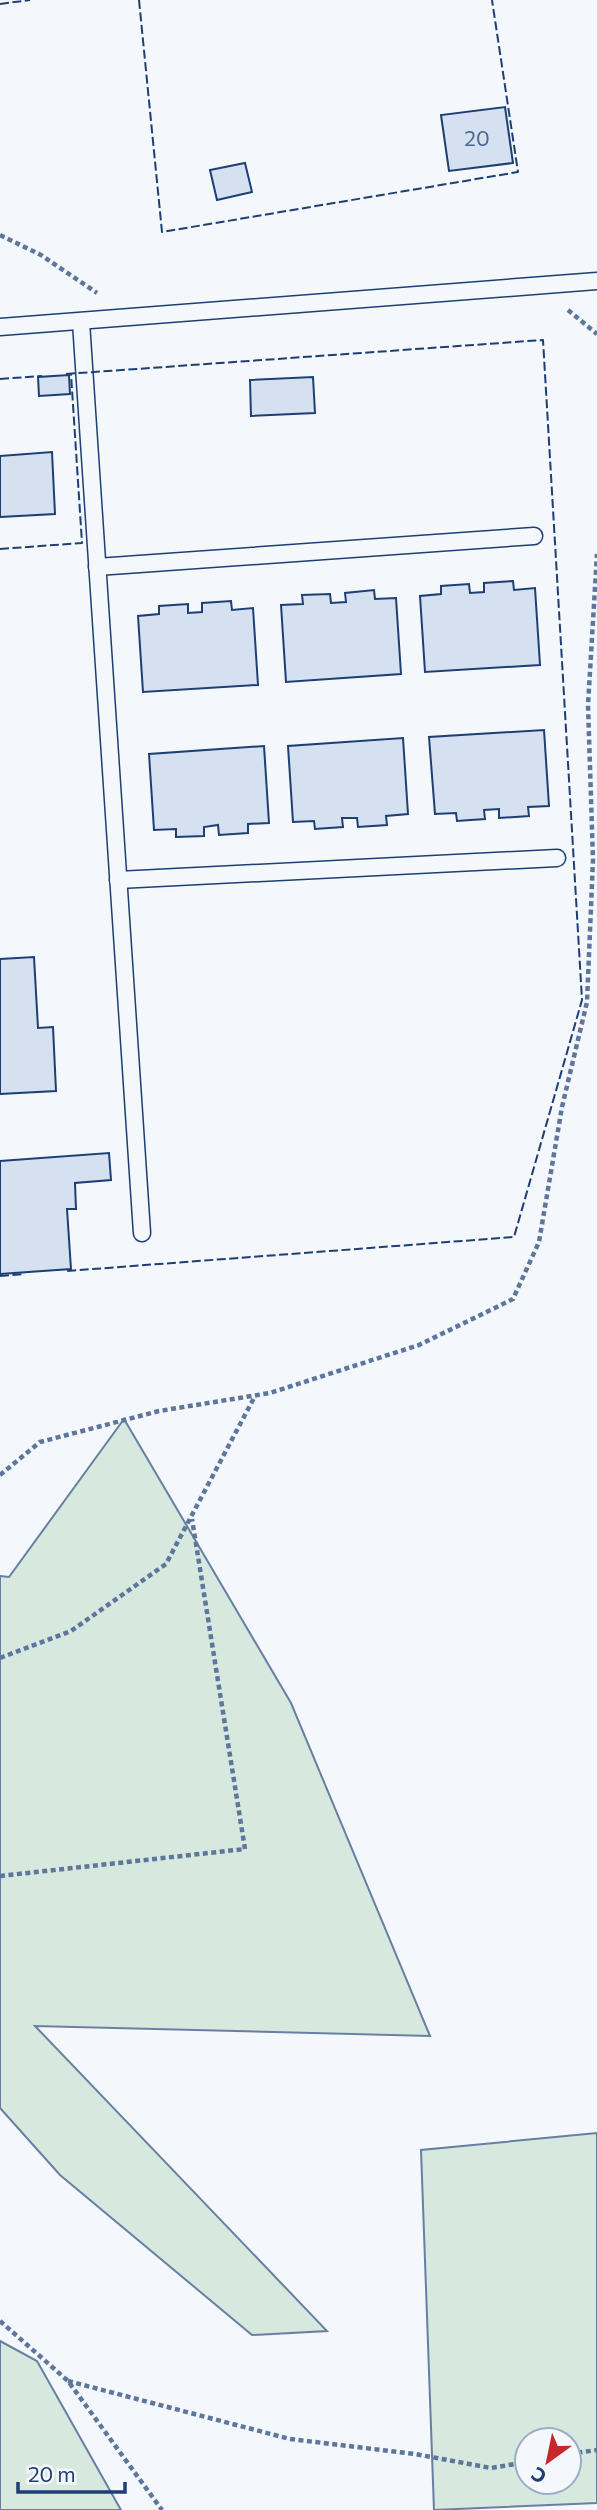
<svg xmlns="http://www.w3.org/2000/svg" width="597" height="2510" font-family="Commissioner,sans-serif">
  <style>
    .green { fill: #d7e8df; stroke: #687fa3; stroke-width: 2; fill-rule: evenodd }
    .building { fill: #d5e0f0; stroke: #1d3f73; stroke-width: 2 }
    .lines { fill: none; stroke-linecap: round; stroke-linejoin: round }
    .lane-casing { stroke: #1d3f73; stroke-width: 19 }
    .path { stroke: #5e769c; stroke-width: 4.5; stroke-dasharray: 5 3.5; stroke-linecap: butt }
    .lane { stroke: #f4f7fb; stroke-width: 16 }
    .fence { stroke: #1d3f73; stroke-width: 2; stroke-dasharray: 9 3.5; stroke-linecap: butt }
    .labels { text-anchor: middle; stroke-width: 5; stroke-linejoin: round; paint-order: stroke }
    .number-label { font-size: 21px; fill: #4b6792 }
  </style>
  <rect width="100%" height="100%" fill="#f4f7fb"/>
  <g class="green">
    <path d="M124,1419L291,1703L430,2036L35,2026L327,2331L252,2335L60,2175L0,2108V1576L9,1577Z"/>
    <path d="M597,2133V2503L434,2510L421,2150ZM527,2440H569V2482H527Z"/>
    <path d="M0,2341L37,2361L121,2510H0Z"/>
  </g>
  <g class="building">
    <path d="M505,107L513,163L449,171L441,115Z"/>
    <path d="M245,163L252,192L217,200L210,170Z"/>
    <path d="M69,375L70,394L39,396L38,377Z"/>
    <path d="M313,377L315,413L251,416L250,380Z"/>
    <path d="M52,452L55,514L0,517V456Z"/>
    <path d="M513,581L514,590L535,588L540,665L425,672L420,596L441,594V586L469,584L470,593L484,592V583Z"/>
    <path d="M374,590L375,599L396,598L401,674L286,682L281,605L303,604L302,595L330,594L331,603L346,602L345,593Z"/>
    <path d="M231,601L232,610L253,608L258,685L143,692L138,616L159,614V606L188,604V613L202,612V603Z"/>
    <path d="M544,730L549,806L528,807L529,816L499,818V809L484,810L485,819L457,821L456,813L435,814L429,737Z"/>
    <path d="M403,738L408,814L386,816L387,825L358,827L357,818H342L343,827L315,829L314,821L293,822L288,746Z"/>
    <path d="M264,746L269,823L248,824V833L219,835L218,825L204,827V836L176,837V829L154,830L149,754Z"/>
    <path d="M34,957L38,1028L53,1027L56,1091L0,1094V959Z"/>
    <path d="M109,1153L111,1180L75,1183L76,1209H67L71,1269L0,1274V1161Z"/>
  </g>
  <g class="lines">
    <g class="lane-casing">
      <g id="lane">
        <path d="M81,322L142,1233"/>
        <path d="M0,327L597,281"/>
        <path d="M97,567L534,536"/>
        <path d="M118,880L557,858"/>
      </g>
    </g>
    <g class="path">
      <path d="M0,235L41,255L97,293"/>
      <path d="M568,310L597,334"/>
      <path d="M0,1475L40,1442L159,1411L270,1393L419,1345L513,1299L539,1242L562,1107L587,1002L593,860L588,705L597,554"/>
      <path d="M0,1658L71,1631L166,1564L255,1396"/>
      <path d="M0,1876L245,1849L192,1519"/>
      <path d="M0,2321L68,2381L162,2510"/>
      <path d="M68,2381L290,2439L415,2454L491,2468L527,2462"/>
      <path d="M569,2454L597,2450"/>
    </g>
    <use href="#lane" class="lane"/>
    <g class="fence">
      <path d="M139,0L162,232L518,172L492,0"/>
      <path d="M0,4L30,0"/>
      <path d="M66,374L543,340L582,1000L514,1237L67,1271"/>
      <path d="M0,379L42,376"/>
      <path d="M0,549L82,543L71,374"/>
      <path d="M0,1276L25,1274"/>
    </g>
  </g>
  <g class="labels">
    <g class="number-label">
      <text x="477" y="146">20</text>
    </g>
  </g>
  <g transform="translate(548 2461) rotate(213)"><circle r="33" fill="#f4f7fb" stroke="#9eadc5" stroke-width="2"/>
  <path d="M0-5L12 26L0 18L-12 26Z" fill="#c62828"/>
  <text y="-10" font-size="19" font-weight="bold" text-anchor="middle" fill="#1d3f73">С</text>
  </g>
  <path d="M18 2482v10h107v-10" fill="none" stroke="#1d3f73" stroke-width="3.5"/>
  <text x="28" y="2482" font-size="21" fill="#1d3f73" stroke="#f4f7fb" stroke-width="5" paint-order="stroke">20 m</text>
</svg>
